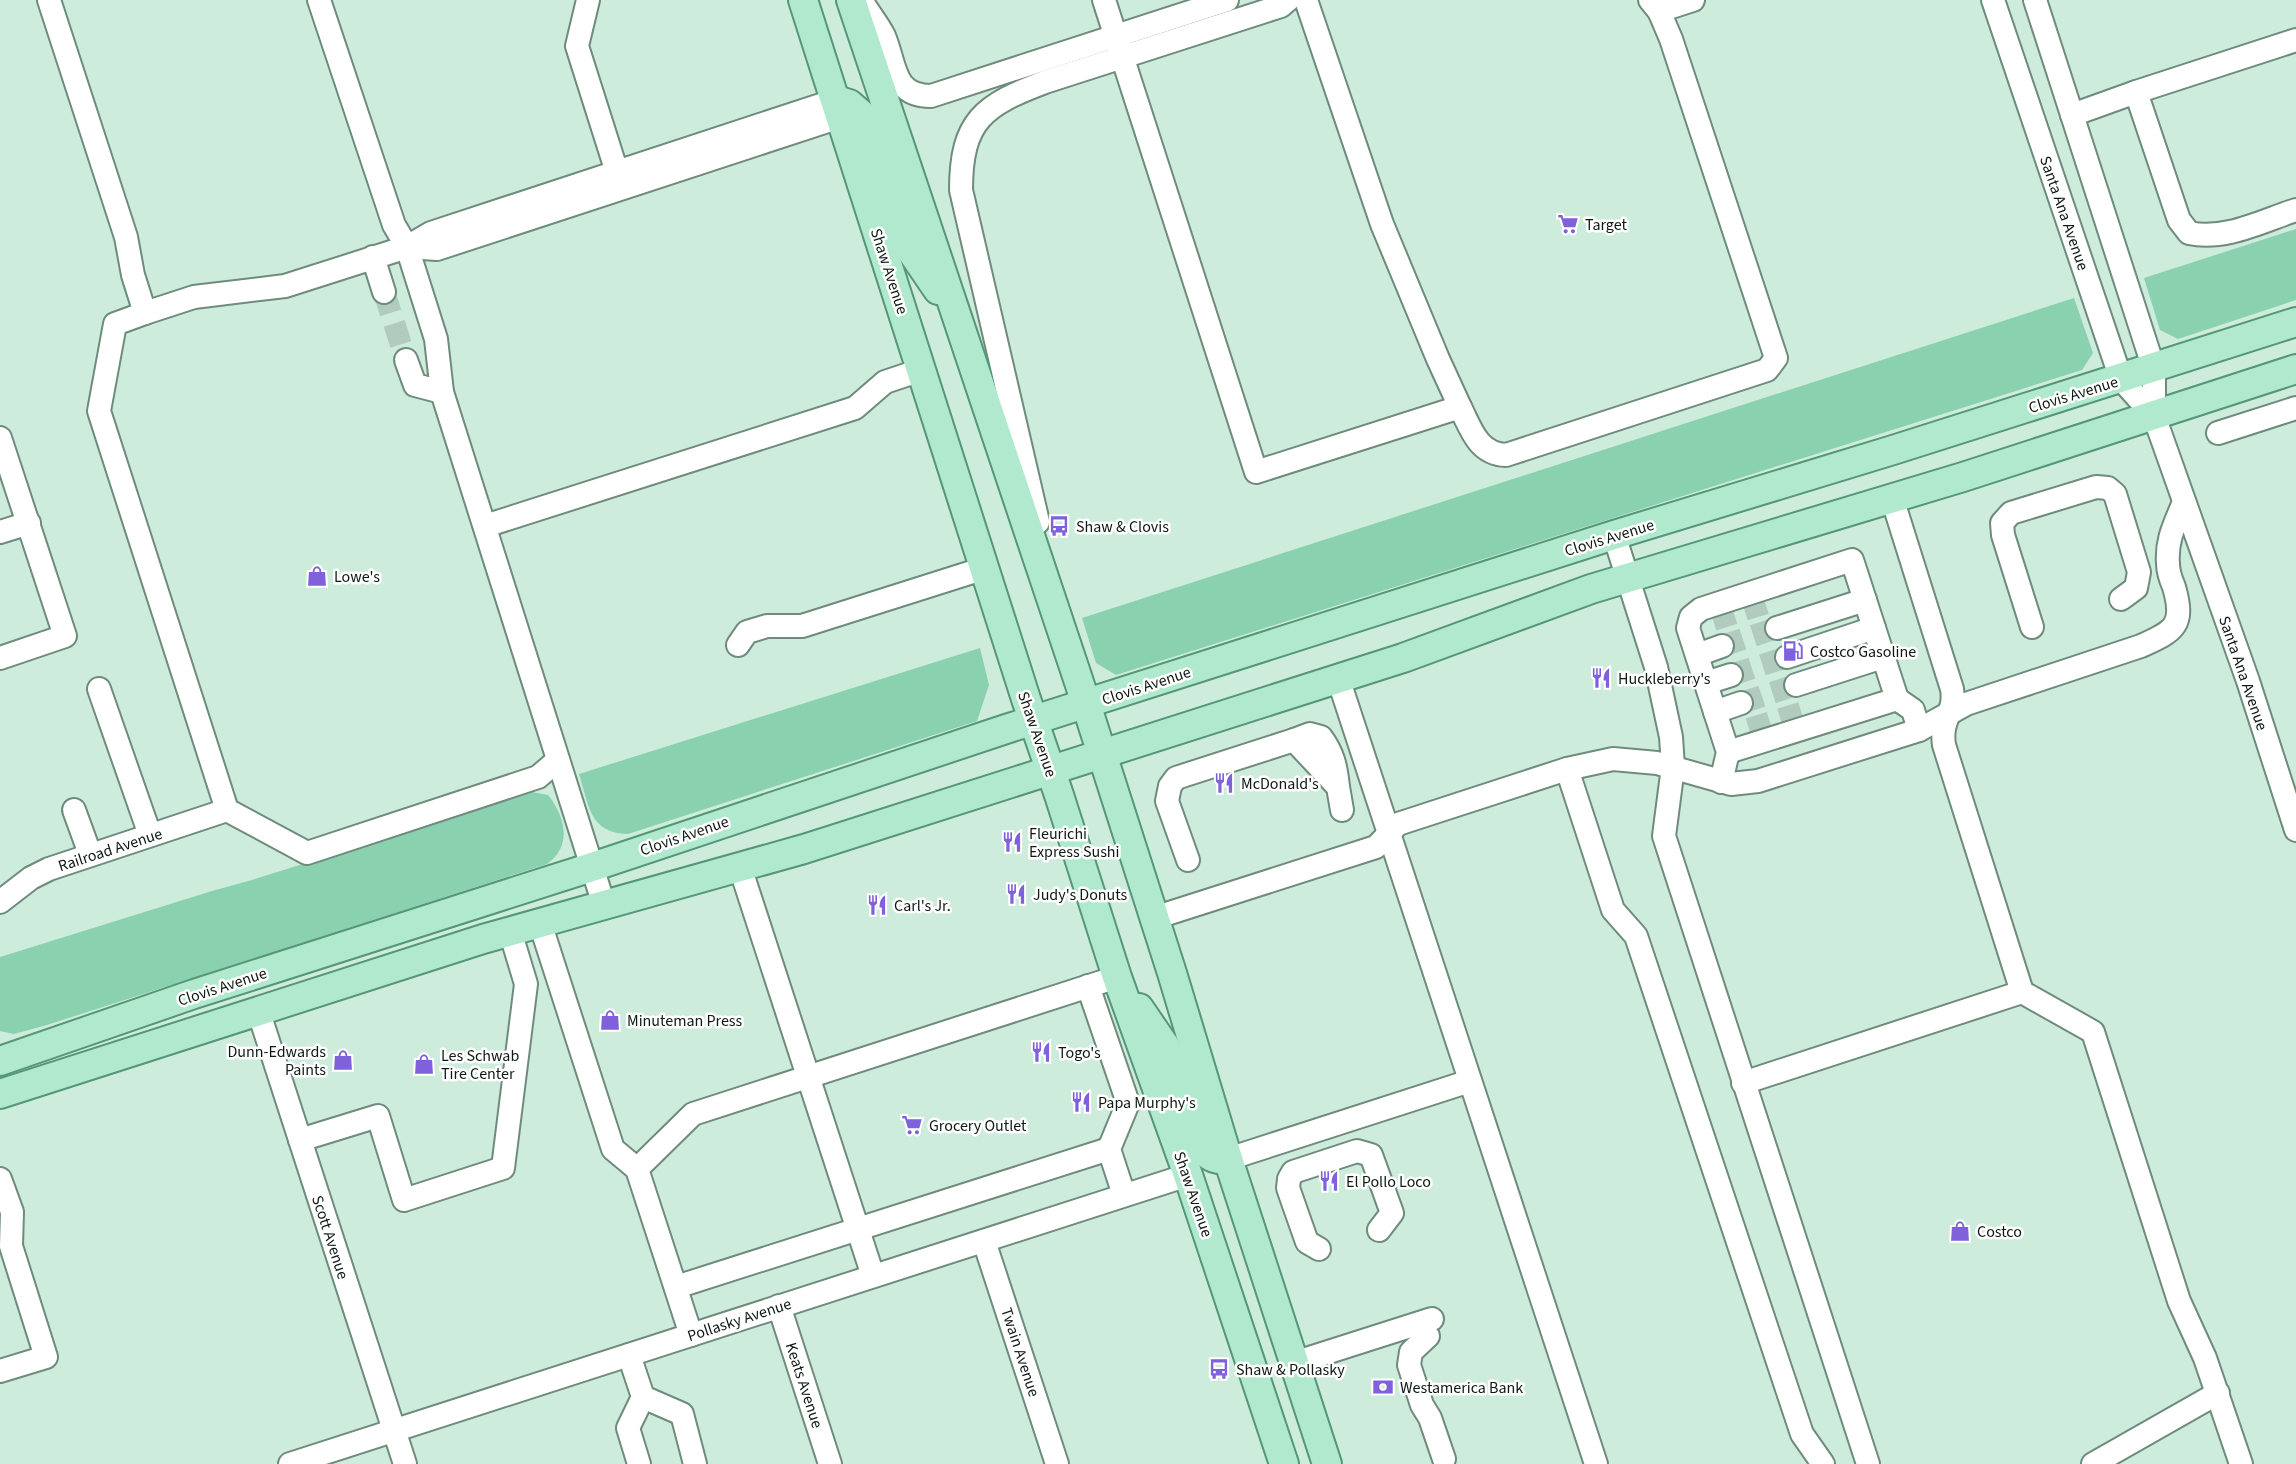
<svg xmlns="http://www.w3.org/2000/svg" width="2296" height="1464" font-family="'Source Sans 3',sans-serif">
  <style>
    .green { fill: #8ad1af }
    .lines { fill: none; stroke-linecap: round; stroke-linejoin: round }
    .minor-tunnel { stroke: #b1ccbe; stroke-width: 22; stroke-dasharray: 22 11; stroke-linecap: butt }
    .minor-casing { stroke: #6f8b7d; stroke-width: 26 }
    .major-casing { stroke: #559678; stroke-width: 32 }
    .minor { stroke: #fff; stroke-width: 22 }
    .major { stroke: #b0e9ce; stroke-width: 28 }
    .labels { text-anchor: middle; stroke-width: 5; stroke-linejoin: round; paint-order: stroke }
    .street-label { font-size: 16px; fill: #0e1914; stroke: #fff }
    .poi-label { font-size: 16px; fill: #0e1914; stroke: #fff; text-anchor: start }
  </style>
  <rect width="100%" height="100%" fill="#ceecdc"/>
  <g class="green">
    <path d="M2296,229V300L2178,339L2160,330L2144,278Z"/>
    <path d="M2074,298L2093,353L2082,370L1116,675L1096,663L1082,618Z"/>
    <path d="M980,648L989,685L977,721L628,834C589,833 589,805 579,774Z"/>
    <path d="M532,792L548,795C565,816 573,846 547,864L47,1025L14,1034L0,1031V957L212,891L252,880Z"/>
  </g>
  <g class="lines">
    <g class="minor-tunnel">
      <path d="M384,292L406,360"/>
      <path d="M1713,620L1769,602"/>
      <path d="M1722,646L1777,628"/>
      <path d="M1731,675L1787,657"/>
      <path d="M1741,703L1796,685"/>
      <path d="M1749,729L1804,712"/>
    </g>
    <g class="minor-casing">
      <g id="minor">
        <path d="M49,0L126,237L133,275L145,313L115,324L99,411L227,810L307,853L538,777L558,760"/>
        <path d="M319,0L394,225L407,247L436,339L442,392L604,905"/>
        <path d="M588,0L577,46L621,185"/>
        <path d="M861,0C868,12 878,24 884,36C896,64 892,96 931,96L1227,0"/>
        <path d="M1104,0L1256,472L1460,407L1438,359L1382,224L1306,0"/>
        <path d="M1993,0L2121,379L2154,416"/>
        <path d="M2035,0L2154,369V416L2248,681L2296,830"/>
        <path d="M1659,11L1693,0"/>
        <path d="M2136,92L2296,40"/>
        <path d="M836,100L431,233L407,247L437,249L840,117"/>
        <path d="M2072,115L2136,92L2179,220L2189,233C2225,241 2262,221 2296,210"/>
        <path d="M373,257L384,292"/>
        <path d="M145,313L194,297L285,286L407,247"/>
        <path d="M406,360L415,385L442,392"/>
        <path d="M1460,407C1471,429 1478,454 1506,455L1767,370L1776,358L1671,39L1659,11L1650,0"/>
        <path d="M2218,433L2296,408"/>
        <path d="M0,438L65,636L0,658"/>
        <path d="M1892,498L1952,689C1956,713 1940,718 1944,745L2022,992"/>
        <path d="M1038,522L961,190C961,120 984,105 1045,82L1281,6L1288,0"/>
        <path d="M485,526L855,408L885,382L921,370"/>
        <path d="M0,532L29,523"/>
        <path d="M1614,535L1656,667L1671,737L1673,767L1664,836L1868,1464"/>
        <path d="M2032,627L2003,535L2002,523L2011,513L2096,487L2108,488L2115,494L2139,572L2136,588L2121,599"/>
        <path d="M1777,628L1865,600"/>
        <path d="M738,645L747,632L767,626H802L985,568"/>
        <path d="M1697,655L1722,646"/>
        <path d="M1787,657L1874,628"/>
        <path d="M1338,678L1596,1464"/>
        <path d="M1706,683L1731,675"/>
        <path d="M1796,685L1883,657"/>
        <path d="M99,689L150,835"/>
        <path d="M1715,712L1741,703"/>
        <path d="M1294,740L1310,734L1321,737C1333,753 1336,767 1338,787"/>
        <path d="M1728,752L1897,699"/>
        <path d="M1567,769L1613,910L1636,936L1802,1434L1823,1464"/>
        <path d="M1721,782L1728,752L1688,628L1691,617L1701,609L1852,560L1897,699L1913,710L1919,730"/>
        <path d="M74,810L90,854"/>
        <path d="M1188,860L1167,801L1170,786L1176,778L1294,740L1338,787L1342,810"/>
        <path d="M740,867L873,1276"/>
        <path d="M0,902L31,878L49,869L227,810"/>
        <path d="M1154,918L1376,847L1398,824L1567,769L1613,759L1657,763L1731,784L1758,781L1919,730L1966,704L2141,646C2175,631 2185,625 2174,587C2171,580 2168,572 2168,564C2166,540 2175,524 2184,502"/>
        <path d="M540,923L613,1149L637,1169"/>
        <path d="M1088,986L1128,1103L1109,1149L1124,1195"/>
        <path d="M258,1010L405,1464"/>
        <path d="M1743,1083L2022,992L2093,1032L2179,1301L2205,1358L2241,1464"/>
        <path d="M300,1140L378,1116L404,1200L503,1168L526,984L510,931"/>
        <path d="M1228,1159L1470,1081"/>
        <path d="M0,1179L12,1212L11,1246L46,1357L0,1371"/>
        <path d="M984,1241L1057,1464"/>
        <path d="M1319,1249L1307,1242L1288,1188L1289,1179L1293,1172L1357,1151L1371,1155L1392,1213L1379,1230"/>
        <path d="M676,1287L1109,1149"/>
        <path d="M779,1306L830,1464"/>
        <path d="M691,1335L637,1169L693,1114L1117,977"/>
        <path d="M1428,1336L1411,1352L1409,1365L1422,1405L1430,1418L1444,1459"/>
        <path d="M629,1355L643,1397L628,1428L639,1464"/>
        <path d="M1294,1363L1432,1319"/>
        <path d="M643,1397L682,1414L695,1464"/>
        <path d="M290,1464L1188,1175"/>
        <path d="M2093,1464L2218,1393"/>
      </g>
    </g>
    <g class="major-casing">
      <g id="major">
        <path d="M803,0L1026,699L1059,795L1117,977L1188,1175L1284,1464"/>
        <path d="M851,0L1079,682L1172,973L1228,1159L1327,1464"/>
        <path d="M836,100L849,104L863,116L912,252L938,290"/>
        <path d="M1139,1008L1165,1046L1203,1150C1211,1158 1216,1160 1228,1159"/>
        <path d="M0,1061L194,994L592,867L1006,729L1614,535L1893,450L2296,322"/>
        <path d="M0,1094L483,939L804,849L1403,658L1591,589L1963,477L2296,369"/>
      </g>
    </g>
    <use href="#minor" class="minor"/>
    <use href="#major" class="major"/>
  </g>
  <defs>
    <g id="supermarket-bare" transform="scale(1.62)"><path d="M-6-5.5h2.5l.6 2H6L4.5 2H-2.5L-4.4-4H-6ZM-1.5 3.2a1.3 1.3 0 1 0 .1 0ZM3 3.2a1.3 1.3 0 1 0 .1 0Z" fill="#8061dc" stroke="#fff" stroke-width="2.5" paint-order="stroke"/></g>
    <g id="bus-bare" transform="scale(1.62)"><path d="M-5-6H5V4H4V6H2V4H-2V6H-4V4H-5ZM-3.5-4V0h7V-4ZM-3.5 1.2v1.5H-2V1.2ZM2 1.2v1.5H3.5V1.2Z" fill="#8061dc" stroke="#fff" stroke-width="2.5" paint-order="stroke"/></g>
    <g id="shop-bare" transform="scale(1.62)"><path d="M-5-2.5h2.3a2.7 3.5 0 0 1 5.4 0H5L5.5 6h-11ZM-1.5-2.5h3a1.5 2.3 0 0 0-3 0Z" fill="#8061dc" stroke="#fff" stroke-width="2.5" paint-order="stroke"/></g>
    <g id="fuel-bare" transform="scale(1.62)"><path d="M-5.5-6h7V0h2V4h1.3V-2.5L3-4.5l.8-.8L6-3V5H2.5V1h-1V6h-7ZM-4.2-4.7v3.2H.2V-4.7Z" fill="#8061dc" stroke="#fff" stroke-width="2.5" paint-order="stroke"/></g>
    <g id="restaurant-bare" transform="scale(1.62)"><path d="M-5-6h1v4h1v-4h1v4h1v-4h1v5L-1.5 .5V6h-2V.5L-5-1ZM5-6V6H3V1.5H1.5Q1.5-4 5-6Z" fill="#8061dc" stroke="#fff" stroke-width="2.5" paint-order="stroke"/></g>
    <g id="bank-bare" transform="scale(1.62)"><path d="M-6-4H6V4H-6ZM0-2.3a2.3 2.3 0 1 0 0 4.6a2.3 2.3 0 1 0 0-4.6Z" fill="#8061dc" stroke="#fff" stroke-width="2.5" paint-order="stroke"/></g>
  </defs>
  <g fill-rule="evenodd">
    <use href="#supermarket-bare" x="1568" y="224"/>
    <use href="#bus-bare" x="1059" y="526"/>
    <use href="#shop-bare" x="317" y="576"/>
    <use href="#fuel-bare" x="1793" y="651"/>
    <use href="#restaurant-bare" x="1601" y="678"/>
    <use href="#restaurant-bare" x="1224" y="783"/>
    <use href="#restaurant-bare" x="1012" y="842"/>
    <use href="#restaurant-bare" x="1016" y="894"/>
    <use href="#restaurant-bare" x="877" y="905"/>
    <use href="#shop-bare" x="610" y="1020"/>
    <use href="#restaurant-bare" x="1041" y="1052"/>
    <use href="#shop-bare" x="343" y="1060"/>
    <use href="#shop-bare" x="424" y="1064"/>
    <use href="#restaurant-bare" x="1081" y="1102"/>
    <use href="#supermarket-bare" x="912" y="1125"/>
    <use href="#restaurant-bare" x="1329" y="1181"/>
    <use href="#shop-bare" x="1960" y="1231"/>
    <use href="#bus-bare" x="1219" y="1369"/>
    <use href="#bank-bare" x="1383" y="1387"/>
  </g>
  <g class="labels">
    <g class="street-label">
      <text transform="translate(2065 213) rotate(71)" y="6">Santa Ana Avenue</text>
      <text transform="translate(890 271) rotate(72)" y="6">Shaw Avenue</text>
      <text transform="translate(2073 394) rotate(-17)" y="6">Clovis Avenue</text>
      <text transform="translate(1609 537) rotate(-17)" y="6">Clovis Avenue</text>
      <text transform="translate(2244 673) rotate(71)" y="6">Santa Ana Avenue</text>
      <text transform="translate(1146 685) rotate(-18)" y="6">Clovis Avenue</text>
      <text transform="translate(1038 734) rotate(71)" y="6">Shaw Avenue</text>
      <text transform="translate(684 835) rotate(-19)" y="6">Clovis Avenue</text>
      <text transform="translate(110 849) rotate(-18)" y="6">Railroad Avenue</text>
      <text transform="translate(222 986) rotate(-18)" y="6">Clovis Avenue</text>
      <text transform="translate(1194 1194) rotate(71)" y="6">Shaw Avenue</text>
      <text transform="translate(331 1237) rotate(72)" y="6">Scott Avenue</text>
      <text transform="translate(739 1319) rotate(-18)" y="6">Pollasky Avenue</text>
      <text transform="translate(1021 1352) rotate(72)" y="6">Twain Avenue</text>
      <text transform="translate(805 1385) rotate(72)" y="6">Keats Avenue</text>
    </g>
    <g class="poi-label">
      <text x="1585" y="230">Target</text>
      <text x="1076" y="532">Shaw &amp; Clovis</text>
      <text x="334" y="582">Lowe's</text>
      <text x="1810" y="657">Costco Gasoline</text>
      <text x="1618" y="684">Huckleberry's</text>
      <text x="1241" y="789">McDonald's</text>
      <text x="1029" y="839">Fleurichi<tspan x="1029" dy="18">Express Sushi</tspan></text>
      <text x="1033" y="900">Judy's Donuts</text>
      <text x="894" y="911">Carl's Jr.</text>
      <text x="627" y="1026">Minuteman Press</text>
      <text x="326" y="1057" text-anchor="end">Dunn-Edwards<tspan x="326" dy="18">Paints</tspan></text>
      <text x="1058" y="1058">Togo's</text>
      <text x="441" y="1061">Les Schwab<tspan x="441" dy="18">Tire Center</tspan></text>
      <text x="1098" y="1108">Papa Murphy's</text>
      <text x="929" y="1131">Grocery Outlet</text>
      <text x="1346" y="1187">El Pollo Loco</text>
      <text x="1977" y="1237">Costco</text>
      <text x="1236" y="1375">Shaw &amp; Pollasky</text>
      <text x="1400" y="1393">Westamerica Bank</text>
    </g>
  </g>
</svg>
